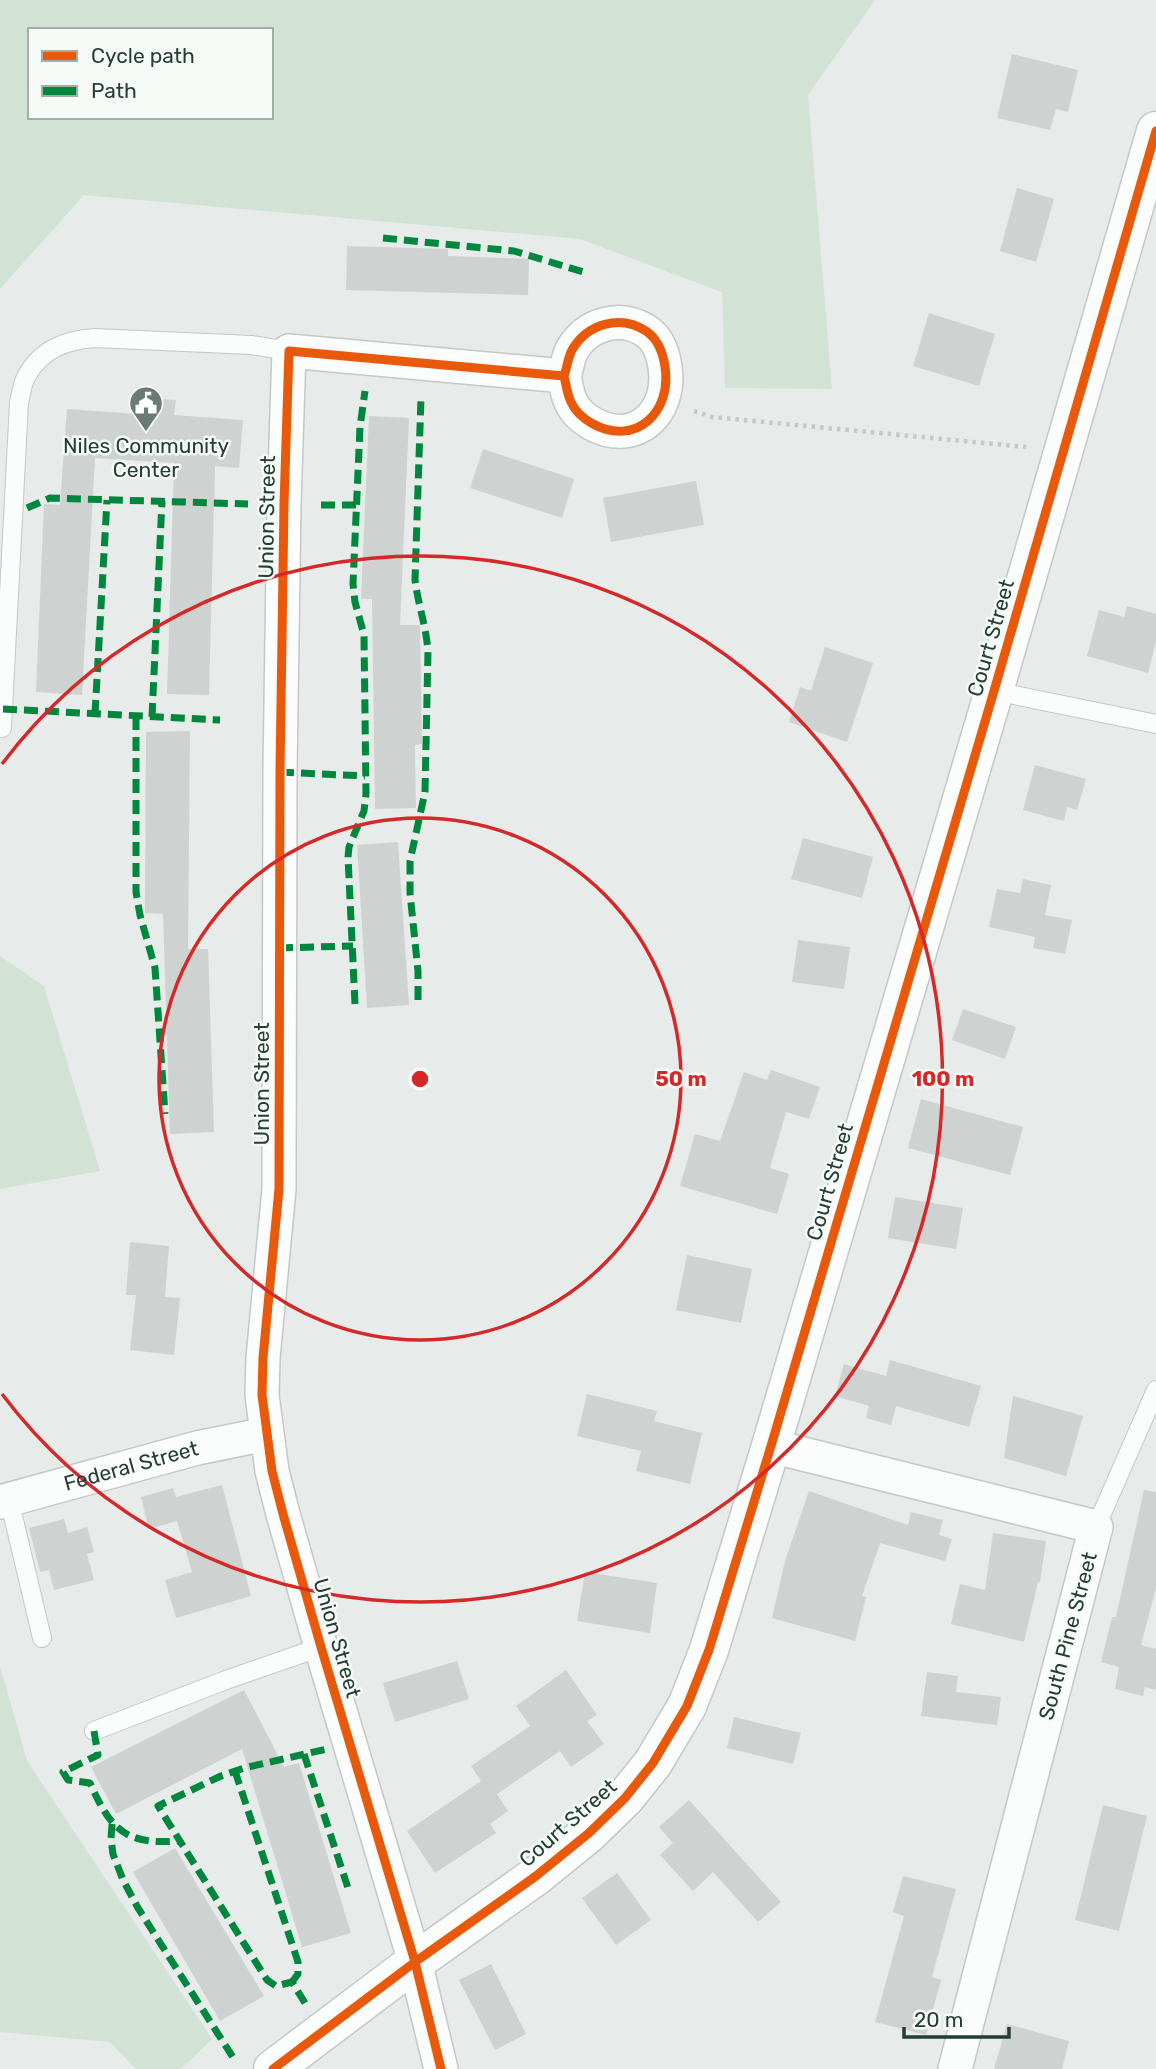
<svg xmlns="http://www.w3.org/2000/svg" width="1156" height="2069" font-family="Rubik,sans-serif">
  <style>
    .green { fill: #d2e3d5; fill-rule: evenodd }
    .building { fill: #ced3d1 }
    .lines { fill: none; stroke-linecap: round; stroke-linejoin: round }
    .service-casing { stroke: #c4c8c6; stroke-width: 20 }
    .minor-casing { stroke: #c4c8c6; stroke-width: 36 }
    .tertiary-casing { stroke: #c4c8c6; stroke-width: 41 }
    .path { stroke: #c2cbc7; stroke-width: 4.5; stroke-dasharray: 3.5 5; stroke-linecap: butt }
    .service { stroke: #fbfcfc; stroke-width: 18 }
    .minor { stroke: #fbfcfc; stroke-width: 33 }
    .tertiary { stroke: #fbfcfc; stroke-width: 38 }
    .quiet { stroke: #00873e; stroke-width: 7; stroke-dasharray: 14 7; stroke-linecap: butt }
    .cycleway-casing { stroke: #f6faf7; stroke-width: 13 }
    .cycleway { stroke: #e8590c; stroke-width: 9 }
    .ring { fill: none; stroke: #d62828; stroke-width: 3.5 }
    .labels { text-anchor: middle; stroke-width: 5; stroke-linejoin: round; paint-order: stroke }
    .poi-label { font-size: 21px; fill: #253e35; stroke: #f6faf7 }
    .street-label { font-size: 21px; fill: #253e35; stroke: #f6faf7 }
    .centre { fill: #d62828; stroke: #f6faf7; stroke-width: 3.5 }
    .ring-label { font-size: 21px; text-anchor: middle; font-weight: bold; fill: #d62828; stroke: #f6faf7; stroke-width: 5; stroke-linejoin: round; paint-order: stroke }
  </style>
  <rect width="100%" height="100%" fill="#e7ebe9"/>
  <g class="green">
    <path d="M0,0H875L808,95L832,389L725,388L722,292L580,239L84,195L0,289ZM30,30H271V117H30Z"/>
    <path d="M0,956L44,986L100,1171L0,1189Z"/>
    <path d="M0,1666L27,1761L212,2039L181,2069H136L110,2042L0,2032Z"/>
  </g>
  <g class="building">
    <path d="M1012,54L1078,70L1068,112L1056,109L1050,130L997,118Z"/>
    <path d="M1017,188L1054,199L1036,262L1000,251Z"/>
    <path d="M347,246L448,249V256L529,259L528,295L346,290Z"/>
    <path d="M929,313L995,334L979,386L913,366Z"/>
    <path d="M138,398L176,400L174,415L243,420L239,468L215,466L209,695L167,694L174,463L95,458L82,695L36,692L44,504L60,505L67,409L137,414Z"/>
    <path d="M369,416L409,418L400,625H420L422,744L415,745L416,808L375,809L372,599H361Z"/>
    <path d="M483,449L574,479L562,518L470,488Z"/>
    <path d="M696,481L704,525L611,542L603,498Z"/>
    <path d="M1127,606L1156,614V642L1148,673L1087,656L1099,610L1124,617Z"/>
    <path d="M825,647L873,663L847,742L789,722L800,687L811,691Z"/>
    <path d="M190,731L188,949H208L214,1132L170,1134L163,914L145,913L146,732Z"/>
    <path d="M1035,765L1086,779L1077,810L1067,807L1064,821L1023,810Z"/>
    <path d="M803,838L873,857L862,898L791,879Z"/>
    <path d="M398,842L409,1005L367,1008L357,845Z"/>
    <path d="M1023,879L1051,885L1045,915L1072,920L1065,954L1033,948L1035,937L989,927L997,889L1020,893Z"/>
    <path d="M798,940L850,947L844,989L792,982Z"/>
    <path d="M963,1009L1016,1027L1005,1059L952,1040Z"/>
    <path d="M771,1070L820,1087L809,1119L786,1112L770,1168L789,1174L777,1214L680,1186L695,1134L720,1141L744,1072L767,1080Z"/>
    <path d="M921,1099L1023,1127L1010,1175L908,1148Z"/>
    <path d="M895,1197L963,1208L956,1249L888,1238Z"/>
    <path d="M130,1242L169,1246L165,1297L180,1298L174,1355L130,1350L136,1295H126Z"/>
    <path d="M687,1255L752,1269L741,1323L676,1310Z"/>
    <path d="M890,1360L981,1386L969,1427L896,1406L891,1425L866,1418L869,1406L835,1396L844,1364L886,1376Z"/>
    <path d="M587,1394L657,1411L654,1421L702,1433L690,1484L636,1471L641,1451L577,1436Z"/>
    <path d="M1013,1396L1083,1416L1066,1476L1004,1458Z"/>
    <path d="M222,1485L251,1596L176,1618L165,1580L192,1572L177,1521L149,1529L141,1497L173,1488L176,1497Z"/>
    <path d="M1144,1490L1156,1492V1588L1141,1645L1156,1649V1690L1145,1687L1143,1696L1115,1689L1119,1667L1101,1662L1112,1617H1116Z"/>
    <path d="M809,1491L908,1525L911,1512L943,1520L939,1535L952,1539L945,1561L880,1543L862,1596L866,1597L855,1641L772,1618L785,1561Z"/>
    <path d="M64,1519L68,1533L87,1527L94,1552L87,1554L94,1580L54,1590L49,1570L40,1572L29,1528Z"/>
    <path d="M993,1533L1046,1541L1040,1582H1038L1024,1642L951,1624L960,1584L985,1590Z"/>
    <path d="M585,1572L657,1583L650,1633L577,1621Z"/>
    <path d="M457,1661L469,1699L395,1722L383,1683Z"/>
    <path d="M566,1670L597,1715L587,1721L604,1744L571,1767L560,1751L497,1794L508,1811L490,1824L496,1833L435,1873L407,1831L481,1781L471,1766L530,1726L516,1706Z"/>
    <path d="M927,1672L958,1676L956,1692L1001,1697L997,1725L921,1716Z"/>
    <path d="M244,1690L284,1767L299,1763L351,1933L302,1947L242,1749L116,1814L91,1767Z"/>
    <path d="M734,1717L801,1733L793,1764L727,1748Z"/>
    <path d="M689,1800L781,1902L758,1922L713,1872L693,1891L660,1855L673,1843L659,1827Z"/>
    <path d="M1103,1805L1147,1816L1119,1931L1075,1920Z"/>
    <path d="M175,1848L264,1996L220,2021L133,1872Z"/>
    <path d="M617,1873L651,1920L616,1945L582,1898Z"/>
    <path d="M903,1876L956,1889L932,1977L941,1980L926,2035L875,2022L904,1916L893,1912Z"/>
    <path d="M491,1964L526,2034L495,2050L459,1980Z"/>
    <path d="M1007,2024L1069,2041L1062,2069H994Z"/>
  </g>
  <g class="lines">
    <g class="service-casing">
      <g id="service">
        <path d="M994,691L1156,724"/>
        <path d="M2,728L19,403C21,395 22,384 26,377C41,349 66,340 95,338L251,345L289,351"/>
        <path d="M9,1499L42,1638"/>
        <path d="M1096,1527L1156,1390"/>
        <path d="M94,1731L226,1680L321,1647"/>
      </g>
    </g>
    <g class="minor-casing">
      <g id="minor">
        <path d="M771,1446L1096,1527L955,2069"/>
        <path id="s1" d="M0,1502L197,1448L266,1434"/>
        <path d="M441,2069L415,1962L321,1647L283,1514L272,1471L262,1395L263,1358L279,1189L280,772L284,504L289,351L564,376C566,384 567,394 571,402C575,411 584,419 593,424C636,447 672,412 665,367C663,353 658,339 646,331C620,314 587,324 572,350C568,357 567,368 564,376"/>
      </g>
    </g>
    <g class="tertiary-casing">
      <path id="tertiary" d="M273,2069L415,1962L536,1876L589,1833L625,1798L653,1763L687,1706L709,1650L771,1446L994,691L1156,131"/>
    </g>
    <path class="path" d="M694,411L712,417L1026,447"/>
    <use href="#service" class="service"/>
    <use href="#minor" class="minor"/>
    <use href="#tertiary" class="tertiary"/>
    <g class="quiet">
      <path d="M383,238L514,251L587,273"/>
      <path d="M321,505H357"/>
      <path d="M27,508L50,498L248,504"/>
      <path d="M3,709L220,720"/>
      <path d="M95,714L107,500"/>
      <path d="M136,716V892L140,915L155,968L165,1114"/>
      <path d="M152,717L162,501"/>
      <path d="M280,772L365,776"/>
      <path d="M279,948L353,946"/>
      <path d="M418,1000V971L410,893V861L425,792L428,651C426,626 418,604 415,580L421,397"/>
      <path d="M355,1004L348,857L349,847L364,811L366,794L364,635L355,602L353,584L360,427L365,391"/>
      <path d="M94,1731L98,1755L63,1772L68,1780L90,1783C111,1830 125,1845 179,1841"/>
      <path d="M304,1754L348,1888"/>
      <path d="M235,1771L298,1962V1974L292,1982"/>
      <path d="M112,1824L111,1839L113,1854L123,1880L138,1908L234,2059"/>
      <path d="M305,2003L292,1982L276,1986L267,1980L158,1806L221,1776L244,1768L327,1749"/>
    </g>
    <g class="cycleway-casing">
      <g id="cycleway">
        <path d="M273,2069L415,1962L536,1876L589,1833L625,1798L653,1763L687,1706L709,1650L771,1446L994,691L1156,131"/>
        <path d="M441,2069L415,1962L321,1647L283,1514L272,1471L262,1395L263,1358L279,1189L280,772L284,504L289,351L564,376C566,384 567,394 571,402C575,411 584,419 593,424C636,447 672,412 665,367C663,353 658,339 646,331C620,314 587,324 572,350C568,357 567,368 564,376"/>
      </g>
    </g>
    <use href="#cycleway" class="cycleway"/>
  </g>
  <g class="ring">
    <circle cx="420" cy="1079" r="261"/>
    <path d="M2 764A523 523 0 1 1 2 1394"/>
  </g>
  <defs>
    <g id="civic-pin" transform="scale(1.75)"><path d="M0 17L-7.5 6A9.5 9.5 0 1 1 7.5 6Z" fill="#697b74" stroke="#f6faf7"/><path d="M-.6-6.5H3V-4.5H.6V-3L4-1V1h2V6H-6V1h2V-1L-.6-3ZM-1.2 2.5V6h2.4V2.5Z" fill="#fff"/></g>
  </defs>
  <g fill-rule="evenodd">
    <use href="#civic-pin" x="146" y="403"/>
  </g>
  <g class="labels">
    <g class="poi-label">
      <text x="146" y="453">Niles Community<tspan x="146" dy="24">Center</tspan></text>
    </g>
    <g class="street-label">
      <text transform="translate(267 517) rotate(-89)" y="7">Union Street</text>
      <text transform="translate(991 638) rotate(-74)" y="7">Court Street</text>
      <text transform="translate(262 1084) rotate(-90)" y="7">Union Street</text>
      <text transform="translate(830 1182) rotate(-74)" y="7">Court Street</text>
      <text dy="7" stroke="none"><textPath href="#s1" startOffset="136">Federal Street</textPath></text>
      <text transform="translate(1068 1636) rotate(-75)" y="7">South Pine Street</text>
      <text transform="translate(337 1638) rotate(74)" y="7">Union Street</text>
      <text transform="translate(568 1823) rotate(-41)" y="7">Court Street</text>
    </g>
  </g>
  <circle cx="420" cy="1079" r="10" class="centre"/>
  <g class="ring-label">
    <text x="681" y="1086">50 m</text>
    <text x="943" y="1086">100 m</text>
  </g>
  <rect x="28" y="28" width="245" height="91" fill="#f6faf7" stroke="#a2afa9" stroke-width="2"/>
  <rect x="42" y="51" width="35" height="10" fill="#e8590c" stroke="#a2afa9" stroke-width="2"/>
  <text x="91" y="63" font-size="21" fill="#253e35">Cycle path</text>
  <rect x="42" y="86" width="35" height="10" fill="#00873e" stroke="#a2afa9" stroke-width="2"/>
  <text x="91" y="98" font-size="21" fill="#253e35">Path</text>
  <path d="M904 2027v10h105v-10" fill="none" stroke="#253e35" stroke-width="3.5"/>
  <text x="914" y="2027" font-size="21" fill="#253e35" stroke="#f6faf7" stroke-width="5" paint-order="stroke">20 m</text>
</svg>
